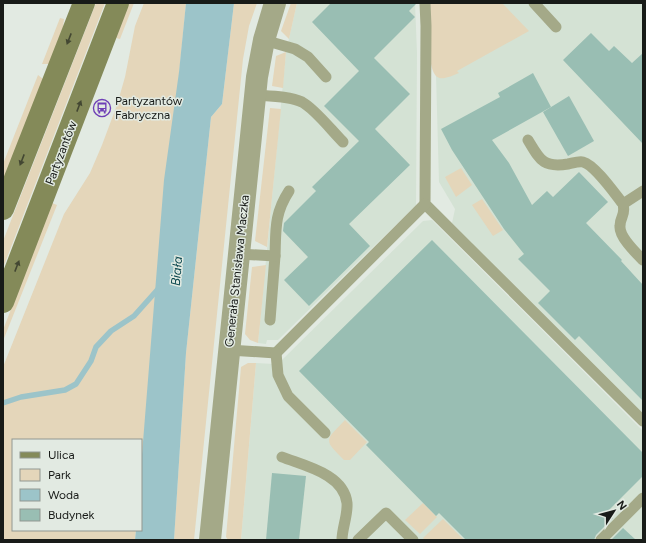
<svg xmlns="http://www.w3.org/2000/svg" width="646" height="543" font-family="Figtree,sans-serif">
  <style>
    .built { fill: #d4e2d4 }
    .green { fill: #e4d6ba }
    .water { fill: #9cc4c9 }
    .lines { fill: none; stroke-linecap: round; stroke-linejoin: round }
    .stream { stroke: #9cc4c9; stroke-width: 5.5 }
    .building { fill: #99beb3 }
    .lane { stroke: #a4a988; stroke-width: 11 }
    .street { stroke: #a4a988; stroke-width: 22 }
    .secondary { stroke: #848a59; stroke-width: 22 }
    .oneway { fill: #434732 }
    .labels { text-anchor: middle; stroke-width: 3; stroke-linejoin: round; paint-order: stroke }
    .poi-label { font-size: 12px; fill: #181b18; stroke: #e2eae2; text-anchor: start }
    .street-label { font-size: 12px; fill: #181b18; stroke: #e2eae2 }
    .water-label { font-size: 13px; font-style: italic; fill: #0b474e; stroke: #e2eae2 }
  </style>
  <rect width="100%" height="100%" fill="#e2eae2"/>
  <g class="built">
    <path d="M297,3H415L417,53L416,205L278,340H267L266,344L258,343L286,52Z"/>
    <path d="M434,3H643V416L452,223L455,209L439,182Z"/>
    <path d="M432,220L643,431V540H241L256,363L274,364L282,360L423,221Z"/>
  </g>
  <g class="green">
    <path d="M96,3H105L3,268V241Z"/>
    <path d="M129,3H134L120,39L116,38Z"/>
    <path d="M144,3H186L141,467V440H13V530H136L135,540H3V367L64,214L90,173L102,145L117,105L125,77L135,26Z"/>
    <path d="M234,3H257L249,26L243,59L194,540H174L186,353L211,117L222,104Z"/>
    <path d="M291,3H297L289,39L281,31Z"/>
    <path d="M430,3H502L529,31L457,71L459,73C444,79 435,84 431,64Z"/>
    <path d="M60,18L64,19L63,27L49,64H42Z"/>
    <path d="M286,52L283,88L272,86L276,56Z"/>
    <path d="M38,75L43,79L3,182V164Z"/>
    <path d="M270,108L281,109L267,247L255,241Z"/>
    <path d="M461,168L472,185L456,197L445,177Z"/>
    <path d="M482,199L503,230L493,236L472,205Z"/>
    <path d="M52,203L57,205L3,341V330Z"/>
    <path d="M266,265L258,343L250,340L245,334L252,267Z"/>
    <path d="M248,363H256L241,540H228L226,537L241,367Z"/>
    <path d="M345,420L367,442L350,460H344C323,439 325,441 345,420Z"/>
    <path d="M423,503L437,517L420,534L405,520Z"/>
    <path d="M443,519L464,540H425L423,538Z"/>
  </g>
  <path class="water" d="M186,3H234L222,104L211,117L186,353L174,540H135L136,530H141V467L164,180L179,72Z"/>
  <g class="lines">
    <path class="stream" d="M3,403L21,397L65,390L76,384L91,361L96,347L111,331L134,316L159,288"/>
  </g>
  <g class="building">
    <path d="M331,3H417L409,11L415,17L374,58L410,94L375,129L410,165L349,224L370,246L309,306L284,280L308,257L283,231L284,223L316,191L312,187L359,141L324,106L359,71L312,22Z"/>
    <path d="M591,33L609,51L614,46L632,63L643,53V144L563,60Z"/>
    <path d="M533,73L551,107L492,140L509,163L532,205L547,191L553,197L579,172L608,202L586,223L622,260L621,261L643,285V401L579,336L575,340L538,303L550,291L518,259L524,254L504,229L452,150L441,129L500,97L498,93Z"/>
    <path d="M569,96L594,141L568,156L543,112Z"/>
    <path d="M432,240L643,453V476L607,512L613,518L596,535L594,540H466L439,513L436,516L366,445L369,442L299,371Z"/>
    <path d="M272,473L306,476L299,540H266Z"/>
    <path d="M623,528L636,540H611Z"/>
  </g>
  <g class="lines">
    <g class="lane">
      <path d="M425,3L426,26L425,204L643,421"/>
      <path d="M534,3L556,27"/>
      <path d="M264,40L295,49L308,57L326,77"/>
      <path d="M255,95C269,96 290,96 302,102C315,109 332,131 343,142"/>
      <path d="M528,140C540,160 543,168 568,164C573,163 579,161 583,162C595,165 615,194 623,204C626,216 620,216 620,226C619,237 636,253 643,260"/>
      <path d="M623,204L643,191"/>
      <path d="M239,254L275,256L270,320"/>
      <path d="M275,256C276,230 274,214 289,191"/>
      <path d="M229,350L276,353L425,204"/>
      <path d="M276,353L278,375L288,396L325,433"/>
      <path d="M282,457C305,466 344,474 347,503C348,515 342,528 342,540"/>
      <path d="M358,540L386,513L413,540"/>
      <path d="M601,540L643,498"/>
    </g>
    <path class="street" d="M210,540L257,77L264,40L275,3"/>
    <g class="secondary">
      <path d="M3,209L84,3"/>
      <path d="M3,302L118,3"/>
    </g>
  </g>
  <defs><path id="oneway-solid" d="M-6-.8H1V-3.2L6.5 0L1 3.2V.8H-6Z"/></defs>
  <g class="oneway">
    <use href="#oneway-solid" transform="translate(69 39) rotate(111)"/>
    <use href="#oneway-solid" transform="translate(79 106) rotate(-69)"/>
    <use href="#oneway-solid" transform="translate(22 160) rotate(111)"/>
    <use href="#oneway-solid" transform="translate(17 266) rotate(-69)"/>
  </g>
  <defs>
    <g id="bus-ring" transform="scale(0.9)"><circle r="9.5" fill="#e2eae2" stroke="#6e3fb6" stroke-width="1.5"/><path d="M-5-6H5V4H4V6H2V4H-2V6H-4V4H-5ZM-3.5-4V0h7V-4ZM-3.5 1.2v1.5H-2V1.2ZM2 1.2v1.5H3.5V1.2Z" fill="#6e3fb6"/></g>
  </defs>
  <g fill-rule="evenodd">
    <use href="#bus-ring" x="102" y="108"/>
  </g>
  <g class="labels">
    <g class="poi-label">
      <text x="115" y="105">Partyzantów<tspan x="115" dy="14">Fabryczna</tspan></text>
    </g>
    <g class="street-label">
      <text transform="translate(61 153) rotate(-69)" y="4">Partyzantów</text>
      <text transform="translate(237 271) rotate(-84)" y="4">Generała Stanisława Maczka</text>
    </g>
    <g class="water-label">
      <text transform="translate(176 271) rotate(-85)" y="5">Biała</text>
    </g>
  </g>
  <rect width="646" height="543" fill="none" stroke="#181b18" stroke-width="8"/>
  <rect x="12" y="439" width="130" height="92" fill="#e2eae2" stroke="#919791"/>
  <rect x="20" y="452" width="20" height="6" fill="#848a59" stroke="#919791"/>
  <text x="48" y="459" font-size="12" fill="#181b18">Ulica</text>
  <rect x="20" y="469" width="20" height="12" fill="#e4d6ba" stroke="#919791"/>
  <text x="48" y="479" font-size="12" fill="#181b18">Park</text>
  <rect x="20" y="489" width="20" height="12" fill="#9cc4c9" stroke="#919791"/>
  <text x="48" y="499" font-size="12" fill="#181b18">Woda</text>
  <rect x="20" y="509" width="20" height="12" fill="#99beb3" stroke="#919791"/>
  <text x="48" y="519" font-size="12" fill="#181b18">Budynek</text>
  <g transform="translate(614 511) rotate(54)" stroke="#e2eae2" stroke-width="3" paint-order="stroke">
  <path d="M0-3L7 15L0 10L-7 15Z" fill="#181b18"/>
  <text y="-6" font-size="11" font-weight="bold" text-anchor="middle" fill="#181b18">N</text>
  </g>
</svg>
